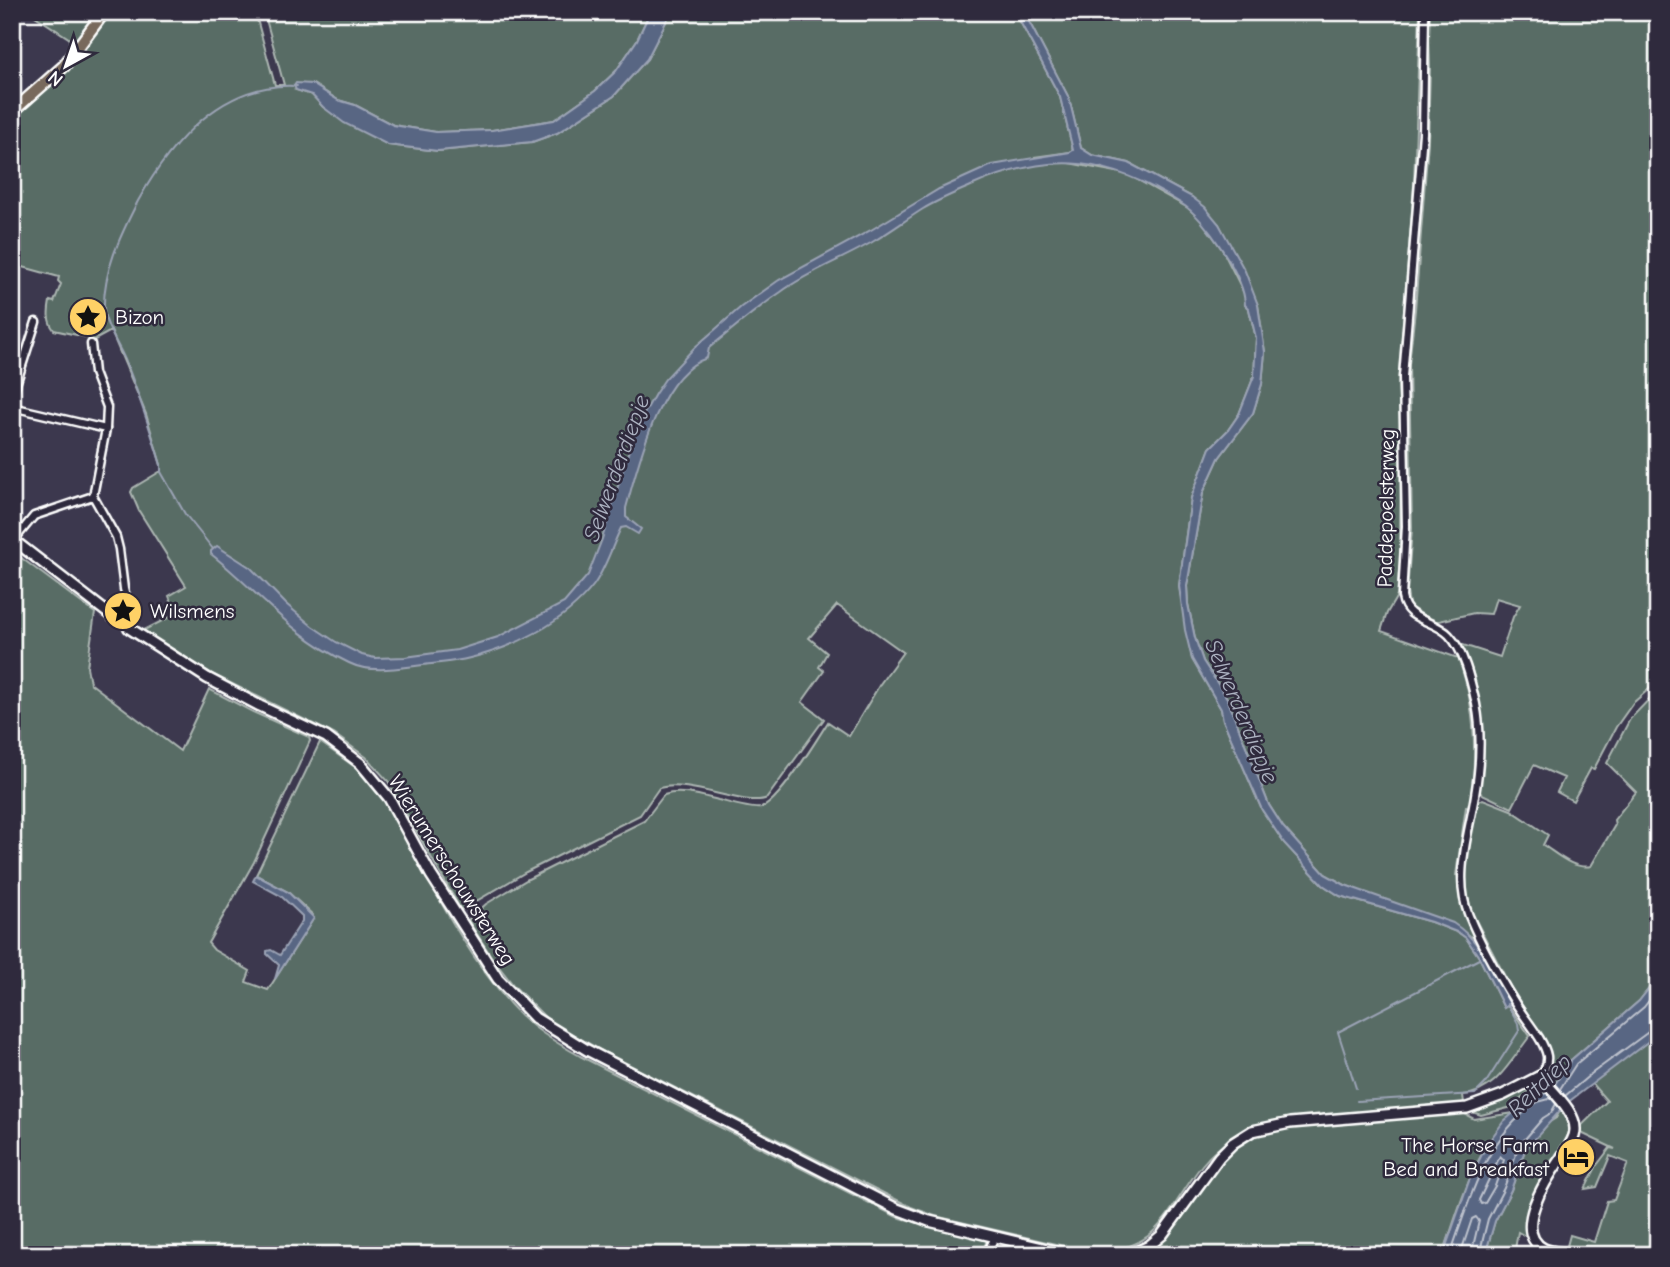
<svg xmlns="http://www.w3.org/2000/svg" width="1670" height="1267" font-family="'Comic Neue',sans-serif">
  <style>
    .green { fill: #586c65; stroke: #acb6b2; stroke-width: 2 }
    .water { fill: #596683; stroke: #9ba3b5; stroke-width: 2 }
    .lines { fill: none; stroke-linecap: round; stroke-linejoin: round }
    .shore { stroke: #bdc2cd; stroke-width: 2 }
    .stream { stroke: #9ba3b5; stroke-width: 2 }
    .street-casing { stroke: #fff; stroke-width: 11 }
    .secondary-casing { stroke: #fff; stroke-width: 14 }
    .primary-casing { stroke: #fff; stroke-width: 15 }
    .street { stroke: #2f2a3d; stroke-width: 6 }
    .secondary { stroke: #2f2a3d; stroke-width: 9 }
    .primary { stroke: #78695c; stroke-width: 10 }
    .labels { text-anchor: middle; stroke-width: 5; stroke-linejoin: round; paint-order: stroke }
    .poi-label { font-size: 21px; fill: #fff; stroke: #2f2a3d; text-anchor: start }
    .street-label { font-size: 21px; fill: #fff; stroke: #2f2a3d }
    .water-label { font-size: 23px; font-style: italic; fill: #acb2c1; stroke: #2f2a3d }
  </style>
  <rect width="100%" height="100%" fill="#3c384e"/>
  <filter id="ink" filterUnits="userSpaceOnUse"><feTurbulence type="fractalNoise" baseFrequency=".0143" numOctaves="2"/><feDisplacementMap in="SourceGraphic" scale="14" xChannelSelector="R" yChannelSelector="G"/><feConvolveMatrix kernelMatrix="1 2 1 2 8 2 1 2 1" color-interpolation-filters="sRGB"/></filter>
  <g filter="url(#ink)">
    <g class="green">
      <path d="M29,12H98L74,45L69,42L70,39Z"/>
      <path d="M111,12H255L275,85H284L264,12H650L637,40L616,71L595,91L554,120L492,130L436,132L393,125L355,105L338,100L313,84L296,90L312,95L323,107L388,145L438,151L532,142L557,133L614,96L647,59L671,12H1015L1060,97L1073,150L1070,152L1034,157L1060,156L1069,163L1127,174L1188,208L1201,220L1222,249L1245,295V305L1249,309L1256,338L1254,376L1239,414L1228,430L1210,448L1191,498L1179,586L1192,659L1221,709L1223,720L1262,810L1284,843L1323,885L1340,896L1431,922L1459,933L1466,938L1479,957L1504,1008L1508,1005L1530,1036C1511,1060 1495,1093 1463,1095L1464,1103L1280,1120C1250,1127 1222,1140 1202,1165C1165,1212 1161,1252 1090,1252L935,1216L911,1207L606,1053L549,1021L514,986L493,959L468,920L486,904L528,879L644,821L664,795C680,789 702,796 718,800C727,802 753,810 761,808C779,802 816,741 828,722L849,736L880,684L903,652L837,605L809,638L827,653L819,667L824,671L802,702L824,719L767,798C746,808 690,779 659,788L640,815L526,872L461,910L388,781L366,757L334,734L214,675L142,631L176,614L169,596L186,586L139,511L131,492L133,488L161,471V465L146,414L111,331L91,342L86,337L54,330C47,321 48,312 50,301L54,302L61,284L58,281L59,277L12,264V119C52,89 81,52 111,12Z"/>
      <path d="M1024,12H1420L1414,185L1398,386L1401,436L1400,556L1397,596L1387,613L1381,631L1458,658C1477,707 1477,758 1470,808L1466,807L1456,875L1460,876L1461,893L1482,950L1472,937L1345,885L1325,874L1283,827L1269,805L1227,698L1203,661L1195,638L1188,604L1187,586L1203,493L1219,458L1253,413L1262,384L1265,352L1258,305L1219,224L1192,197L1129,163L1092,155L1081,148L1069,98Z"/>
      <path d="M1428,12H1658V681L1633,703L1616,727L1594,769L1591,768L1573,801L1557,792L1564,778L1534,765L1512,808L1478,792C1484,745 1486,688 1460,644L1500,657L1513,617L1520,605L1496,598L1491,614L1474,613L1435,622L1412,608L1409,604L1407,592L1412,529L1409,364L1415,310L1428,142L1430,66Z"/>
      <path d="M12,551L95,613L87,667L90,683L180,751L209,689L253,712L309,737L310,741L254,862L208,943L214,950L250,971L246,982L268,990L312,921L313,915L288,892L256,875L320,742L362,772L380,794C423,864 456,943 511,1005C530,1027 555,1042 580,1056L897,1217L987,1240L981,1255H12Z"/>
      <path d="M1658,690V977L1639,1001L1571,1060L1553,1087L1548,1078L1550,1053L1542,1036L1511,988L1469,907L1465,883L1466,862L1475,804L1483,799L1511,810L1548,835L1543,845C1557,854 1574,870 1591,866L1615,825L1614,820L1636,792L1607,763L1630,719Z"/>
      <path d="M1658,1034V1255H1631L1567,1246L1570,1235L1594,1242L1607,1201L1614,1200L1628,1163L1610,1156L1597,1187L1585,1189L1597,1165L1610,1148L1615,1149L1579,1132L1578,1129L1607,1101L1591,1083Z"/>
      <path d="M1538,1083L1548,1091C1542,1096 1537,1094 1532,1089L1512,1107L1481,1115L1472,1112V1110L1530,1084Z"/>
      <path d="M1562,1107L1570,1121L1571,1129C1558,1168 1523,1189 1527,1237L1518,1232L1514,1255H1485L1495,1221L1511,1190L1525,1150L1548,1123L1556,1118Z"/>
      <path d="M1459,1111L1474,1119L1514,1113C1474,1149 1460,1205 1443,1255H1177L1157,1246C1191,1216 1205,1163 1245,1139C1252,1134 1262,1132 1270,1129Z"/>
    </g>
    <g class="water">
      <path d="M650,12H671L647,59L614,96L557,133L532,142L438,151L388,145L344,123L323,107L312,95L296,90L294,86L296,83L312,84L338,100L355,105L393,125L436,132L492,130L554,120L595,91L616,71L637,40Z"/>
      <path d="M1015,12H1024L1069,98L1081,148L1092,155L1129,163L1192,197L1205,207L1219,224L1245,271L1258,305L1265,352L1262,384L1253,413L1219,458L1203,493L1187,586L1188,604L1195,638L1203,661L1227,698L1269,805L1283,827L1325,874L1345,885L1453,923C1483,942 1494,974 1510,1004L1504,1008L1479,957L1466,938L1459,933L1431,922L1340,896L1323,885L1284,843L1262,810L1223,720L1221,709L1192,659L1185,630L1179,586L1191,498L1210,448L1228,430L1239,414L1254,376L1256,338L1249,309L1245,305C1245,278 1205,218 1182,204C1108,157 1052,150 971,186C955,193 938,200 923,209C907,219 891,231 874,241C844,259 809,271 781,292C756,309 733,329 709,348L707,358C659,373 638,465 626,508V517L641,529L638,534L626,527L621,528C612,546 605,570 593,586C564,623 515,647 470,658C455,662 438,663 423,665C399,668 371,674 349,663C290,635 260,593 211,554V551L217,546L251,568L286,604L312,626L336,642L362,655L375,658L405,657L457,650L498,637L564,603L588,575L602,539L635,430L655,394L665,379L694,348L741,307L779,280L871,230L939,189L992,165L1070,152L1073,150L1060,97Z"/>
      <path d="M256,875L288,892L314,918L275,979L279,965L267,954V951L271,950L280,955L302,921V916L281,896L253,881Z"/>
      <path d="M1658,977V1034L1567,1103L1525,1150L1511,1190L1495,1221L1485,1255H1443L1469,1181L1487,1144L1504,1121L1536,1094H1545L1553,1087L1571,1060L1639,1001Z"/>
    </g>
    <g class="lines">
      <g class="shore">
        <path d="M1560,1089L1576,1064L1644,1007L1658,989"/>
        <path d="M1565,1096L1591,1074L1651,1030L1658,1029"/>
        <path d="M1500,1156L1504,1160L1495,1186L1485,1203L1481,1204L1479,1200Z"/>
        <path d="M1450,1255C1470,1199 1484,1139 1536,1103C1541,1100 1546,1101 1551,1098"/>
        <path d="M1460,1255L1472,1219L1476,1217L1479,1221L1471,1255"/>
        <path d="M1479,1255L1488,1219L1504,1188L1519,1146L1543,1118L1551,1113L1556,1104"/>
      </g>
      <g class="stream">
        <path d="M213,549L185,514L161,472V465C150,429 139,394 125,360C119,345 105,326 104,311C102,273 121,234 138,201C171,142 223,81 297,86"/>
        <path d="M1356,1088L1338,1032L1479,959"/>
        <path d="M1357,1101L1475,1094L1485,1084L1519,1031L1518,1024L1507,1004"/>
      </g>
      <g class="street-casing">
        <g id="street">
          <path d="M1425,12L1423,133L1403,377L1406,526L1402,597C1406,622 1434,619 1449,635C1465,652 1471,682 1476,704C1482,734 1480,765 1475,795C1469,834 1453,877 1469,916C1481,945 1498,975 1514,1001C1523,1017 1544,1039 1547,1056C1548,1064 1544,1070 1540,1076"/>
          <path d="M91,344L94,373L107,407L106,429"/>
          <path d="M12,397L36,322"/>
          <path d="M12,407L106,429L93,496L116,537L119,549L124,589L129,608V614L125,621"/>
          <path d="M14,540L34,516L93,496"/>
          <path d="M986,1255L995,1237"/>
          <path d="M1534,1255L1536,1242"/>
        </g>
      </g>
      <g class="secondary-casing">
        <g id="secondary">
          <path d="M12,539L113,617L125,621L129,628L207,678L260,706L326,737L360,763L389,798L431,875L498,979L535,1018L587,1050L897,1209L929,1221L1072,1255"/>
          <path d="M1130,1255L1149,1246L1162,1235L1219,1157L1233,1143L1252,1131L1290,1123L1467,1108L1503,1095L1540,1076C1551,1091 1576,1111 1575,1130C1575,1140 1566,1150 1561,1158C1547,1178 1511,1232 1544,1249C1553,1253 1566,1253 1576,1255"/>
        </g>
      </g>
      <g class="primary-casing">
        <path id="primary" d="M12,112L64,66L104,12"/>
      </g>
      <use href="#street" class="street"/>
      <use href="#secondary" class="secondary"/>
      <use href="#primary" class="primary"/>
    </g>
  </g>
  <defs>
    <g id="sight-disc" transform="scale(2.0125)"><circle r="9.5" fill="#ffd166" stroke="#2f2a3d"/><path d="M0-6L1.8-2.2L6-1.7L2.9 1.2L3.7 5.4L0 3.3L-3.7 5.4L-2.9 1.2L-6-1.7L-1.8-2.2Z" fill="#111"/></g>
    <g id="hotel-disc" transform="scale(2.0125)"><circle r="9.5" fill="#ffd166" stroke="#2f2a3d"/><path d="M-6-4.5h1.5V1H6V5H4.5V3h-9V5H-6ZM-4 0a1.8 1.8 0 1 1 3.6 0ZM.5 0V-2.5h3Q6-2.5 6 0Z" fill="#111"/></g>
  </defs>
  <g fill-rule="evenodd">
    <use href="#sight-disc" x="88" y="317"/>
    <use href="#sight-disc" x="123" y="611"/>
    <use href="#hotel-disc" x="1576" y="1157"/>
  </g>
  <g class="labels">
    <g class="poi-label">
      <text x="115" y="324">Bizon</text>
      <text x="150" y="618">Wilsmens</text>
      <text x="1549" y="1152" text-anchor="end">The Horse Farm<tspan x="1549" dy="24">Bed and Breakfast</tspan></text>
    </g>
    <g class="street-label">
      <text transform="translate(1386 508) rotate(-89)" y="7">Paddepoelsterweg</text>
      <text transform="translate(452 870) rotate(58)" y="7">Wierumerschouwsterweg</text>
    </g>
    <g class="water-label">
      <text transform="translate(616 468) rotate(-70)" y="8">Selwerderdiepje</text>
      <text transform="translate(1242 711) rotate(67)" y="8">Selwerderdiepje</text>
      <text transform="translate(1539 1085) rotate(-44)" y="8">Reitdiep</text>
    </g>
  </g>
  <rect width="1670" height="1267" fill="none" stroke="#2f2a3d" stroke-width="42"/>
  <rect x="21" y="21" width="1628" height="1225" fill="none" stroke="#fff" stroke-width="2.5" filter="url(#ink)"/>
  <g transform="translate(66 66) rotate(220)" stroke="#2f2a3d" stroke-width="5" paint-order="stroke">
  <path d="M0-5L12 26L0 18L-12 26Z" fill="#ffffff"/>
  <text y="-10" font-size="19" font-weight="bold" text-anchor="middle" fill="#ffffff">N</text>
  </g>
</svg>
